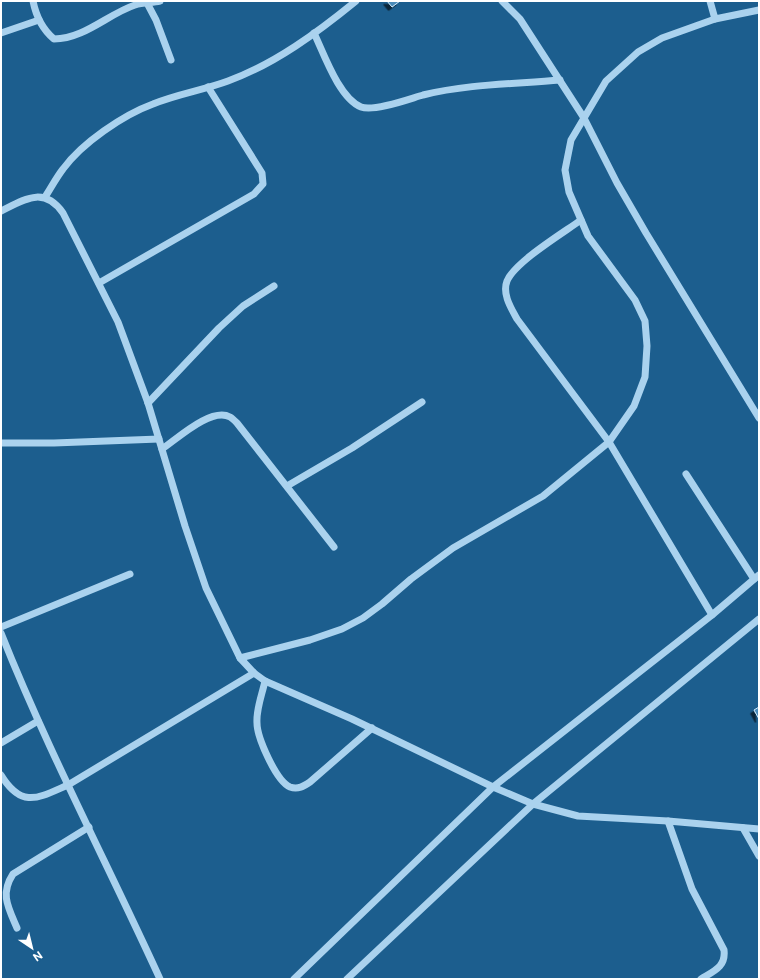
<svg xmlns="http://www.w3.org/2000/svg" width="760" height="980" font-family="'Public Sans',sans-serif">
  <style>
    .building { fill: #498ab8; stroke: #d0e9fa; filter: url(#shadow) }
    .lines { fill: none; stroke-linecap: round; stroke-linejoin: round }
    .minor { stroke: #aad2ee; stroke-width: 7 }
  </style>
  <defs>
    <filter id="shadow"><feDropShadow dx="-3.5" dy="3.5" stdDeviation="0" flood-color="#0009"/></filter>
  </defs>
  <rect width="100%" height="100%" fill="#1c5e8e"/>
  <g class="building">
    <path d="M387,1H400L392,7Z"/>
    <path d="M759,707V719L754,710Z"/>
  </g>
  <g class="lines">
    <g class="minor">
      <path d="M33,1C36,16 42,29 54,39C84,39 108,14 135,5C143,2 152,3 160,1"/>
      <path d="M502,1L520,19L584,118L617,183L646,233L759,418"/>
      <path d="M710,1L715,19L759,10"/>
      <path d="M147,3L156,20L171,60"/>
      <path d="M1,33L39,20"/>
      <path d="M314,33C324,54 339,98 361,107C374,112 409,99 423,95C467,84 515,84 560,80"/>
      <path d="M45,197C51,188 56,178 63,169C82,143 123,115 153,104C177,94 204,90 228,81C275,64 318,32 356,1"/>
      <path d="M1,211C25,199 44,186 63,213L118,322L148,403L185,526L206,588L240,658L254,673L265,681L352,719L493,787L533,804L578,816L668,821L759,829"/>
      <path d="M581,220C563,233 515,262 507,281C502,294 511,308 517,319L609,442L712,615"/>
      <path d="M99,283L254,194L263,184L262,173L208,87"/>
      <path d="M148,403L219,328L243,306L274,286"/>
      <path d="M1,443H54L159,439"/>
      <path d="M162,449C177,439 211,407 230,417C232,418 235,421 237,423L334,547"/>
      <path d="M686,474L754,579"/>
      <path d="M287,486L352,448L422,402"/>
      <path d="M1,627L130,574"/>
      <path d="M1,633C48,751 107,863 160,979"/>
      <path d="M240,658L310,640L342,629L363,618L382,604L411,579L453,548L543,496L609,442L634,406L645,377L647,346L645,321L635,300L588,236L569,192L565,170L571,140L606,81L638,52L662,38L715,19"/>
      <path d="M265,681C262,695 256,709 257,723C257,737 276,781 290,787C298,790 304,786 310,782L372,728"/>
      <path d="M1,743L38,721"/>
      <path d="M1,775C22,809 38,798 68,785L254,673"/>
      <path d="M668,821L692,889L724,950C726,967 714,971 701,979"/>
      <path d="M743,828L759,856"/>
      <path d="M17,928C8,907 0,894 13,874L89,827"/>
      <path d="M294,979L493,787L712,615L759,575"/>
      <path d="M347,979L533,804L759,619"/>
    </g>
  </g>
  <rect width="760" height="980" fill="none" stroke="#ffffff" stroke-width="4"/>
  <g transform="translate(32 948) rotate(145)" stroke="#1c5e8e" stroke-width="3" paint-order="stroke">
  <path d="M0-3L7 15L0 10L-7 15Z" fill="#ffffff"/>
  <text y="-6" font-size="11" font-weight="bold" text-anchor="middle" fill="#ffffff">N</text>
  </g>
</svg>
